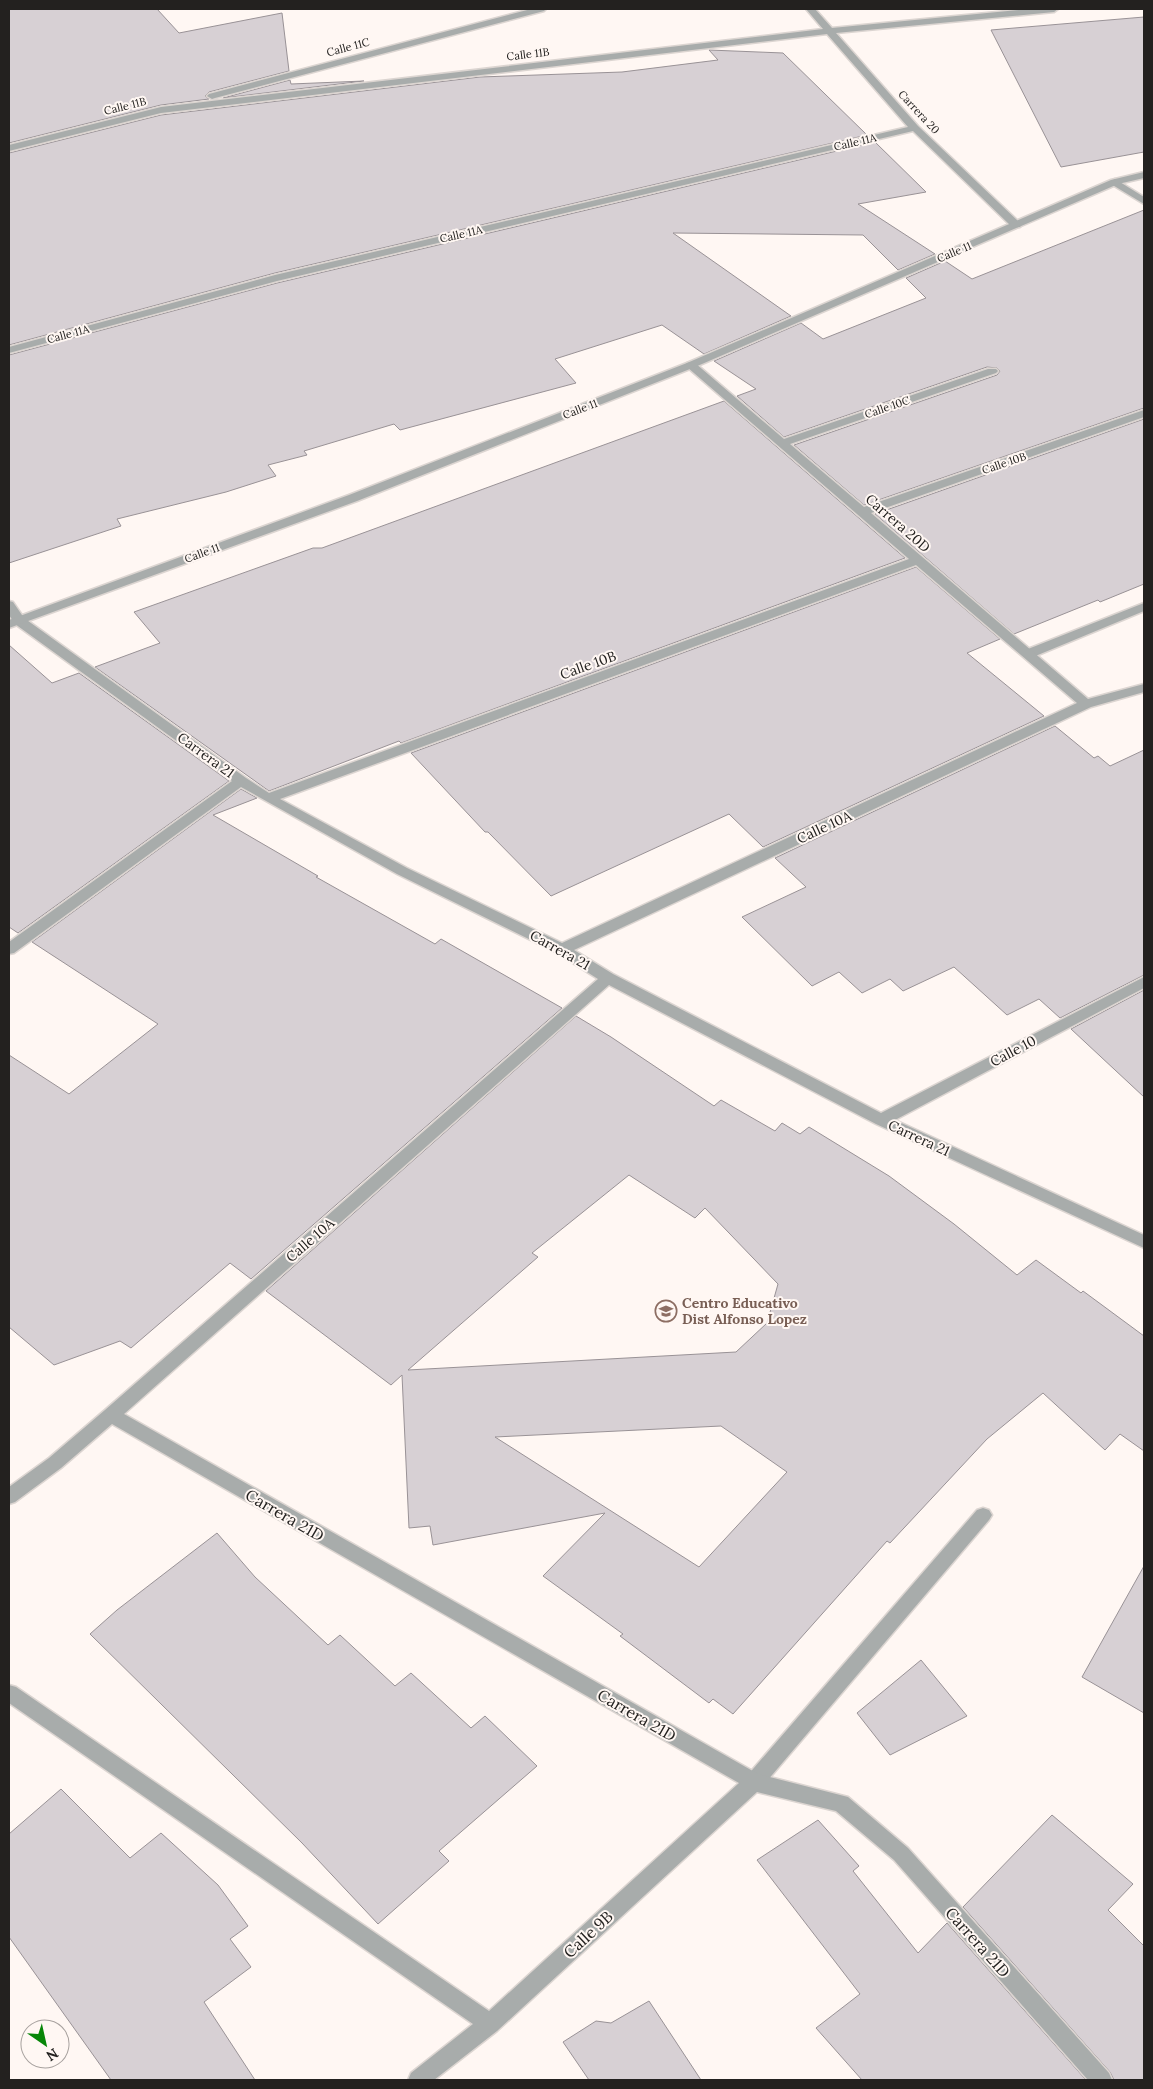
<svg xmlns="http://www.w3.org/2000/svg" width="1153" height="2089" font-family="Lora,serif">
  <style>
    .building { fill: #d7d0d4; stroke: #999296; fill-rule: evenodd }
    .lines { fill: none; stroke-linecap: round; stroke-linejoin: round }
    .service-casing { stroke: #dcd5d1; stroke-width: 3 }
    .pedestrian-casing { stroke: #dcd5d1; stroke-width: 3 }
    .minor-casing { stroke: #dcd5d1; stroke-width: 3 }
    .tertiary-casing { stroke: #dcd5d1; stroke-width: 3 }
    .service { fill: #a8acab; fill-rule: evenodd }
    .pedestrian { fill: #a8acab; fill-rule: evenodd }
    .minor { fill: #a8acab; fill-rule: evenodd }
    .tertiary { fill: #a8acab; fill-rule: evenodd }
    .labels { text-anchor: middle; stroke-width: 4; stroke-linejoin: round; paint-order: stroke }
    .far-street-label { font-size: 11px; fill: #23211f; stroke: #fff7f3 }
    .street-label { font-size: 14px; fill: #23211f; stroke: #fff7f3 }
    .education-label { font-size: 14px; font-weight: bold; fill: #785e54; stroke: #fff7f3; text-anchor: start }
    .near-street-label { font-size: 16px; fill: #23211f; stroke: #fff7f3 }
  </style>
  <rect width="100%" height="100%" fill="#fff7f3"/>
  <g class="building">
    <path d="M9,9H157L179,33L282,13L289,71L209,92L205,96L209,99L161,105L9,143Z"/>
    <path d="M1144,17V152L1061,167L991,30Z"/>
    <path d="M709,50L783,53L867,135L275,273L9,345V153L161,115L480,77L622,72L718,60Z"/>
    <path d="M290,80L291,84L364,81L223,98Z"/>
    <path d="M875,142L926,192L858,204L935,254L898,270L863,235L673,233L791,316L704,354L662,325L555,359L576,383L400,430L394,424L304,451L307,455L268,465L276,476L226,492L117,519L121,526L9,563V355L277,283Z"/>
    <path d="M1144,210V408L864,505L794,445L997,375L1000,371L997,368L987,367L784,437L737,396L756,389L714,361L801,323L823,339L926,298L906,278L945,261L972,279Z"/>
    <path d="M724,401L905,558L401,743L399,741L269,791L95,667L160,643L134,612L313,548H322Z"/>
    <path d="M1144,419V584L1100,602L1098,600L1014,634L875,514Z"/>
    <path d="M916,567L1000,639L967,653L1044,716L763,847L729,814L551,896L488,832H485L411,753Z"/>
    <path d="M9,645L52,683L79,673L229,781L18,933L9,927Z"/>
    <path d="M1055,726L1094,758L1098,756L1110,766L1144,750V975L1060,1018L1039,999L1007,1015L954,967L903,991L890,979L862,993L839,972L812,986L742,917L806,887L775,858Z"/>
    <path d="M241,789L257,798L213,815L318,876L316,877L435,944L441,939L562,1008L251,1279L230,1263L131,1348L120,1341L54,1365L9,1327V1055L69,1094L158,1024L32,942Z"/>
    <path d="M1144,990V1097L1071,1029Z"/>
    <path d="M576,1016L611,1037L714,1106L721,1100L775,1131L782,1123L800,1134L809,1127L889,1176L954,1224L1017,1275L1036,1260L1081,1293L1083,1291L1144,1336V1451L1120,1434L1105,1450L1043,1393L987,1439L890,1543L887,1541L733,1714L713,1699L709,1703L620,1636L623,1634L543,1576L605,1513L433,1545L430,1526L409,1528L402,1375L391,1385L266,1291ZM629,1175L695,1218L705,1208L778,1284L767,1323L736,1352L408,1370L538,1257L532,1253ZM721,1426L787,1472L699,1567L495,1437Z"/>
    <path d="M217,1533L255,1577L328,1645L340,1635L395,1686L411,1673L471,1728L485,1716L537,1766L439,1851L449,1861L378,1924L302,1843L90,1634L117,1610Z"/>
    <path d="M1144,1566V1713L1082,1677Z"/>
    <path d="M921,1660L967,1716L890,1755L857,1713Z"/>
    <path d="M61,1789L130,1858L161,1833L218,1885L248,1926L230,1939L251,1967L204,2002L255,2080H111L9,1937V1834Z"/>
    <path d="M1052,1815L1133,1884L1108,1910L1144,1946V2080H1114L1110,2072L963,1907Z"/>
    <path d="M818,1820L859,1866L853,1871L918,1953L947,1923L1086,2080H862L816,2028L860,1994L757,1860Z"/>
    <path d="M649,2001L701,2080H589L563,2042L596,2021L611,2023Z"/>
  </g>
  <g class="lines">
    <g class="service-casing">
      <path id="service" d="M983,1508L989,1510L992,1515L989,1520L761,1788L754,1791L747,1788L744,1782L747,1776L977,1510Z"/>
    </g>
    <g class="pedestrian-casing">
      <path id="pedestrian" d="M1144,603V611L1033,657L1028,658L1022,654L1023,651Z"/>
    </g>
    <g class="minor-casing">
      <g id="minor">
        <path d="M531,9H546L544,11L215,98L212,99L207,96L209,94Z"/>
        <path d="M806,9H815L832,28L1028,9H1058L1054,12L836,33L918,126L1020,223L1021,225L1020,227H1012L913,131L277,281L9,353V347L275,275L908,127L827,34L161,113L9,151V145L161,107L823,29Z"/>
        <path d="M1115,179L1144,197V204L1111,184L1110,182Z"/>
        <path d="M691,362L695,363L784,439L988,369H996L998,371L996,373L790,444L864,507L1144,410V417L871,513L1088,699L1144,684V692L1091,707L574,950L613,974L881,1113L1144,977V988L895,1120L1144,1235V1248L876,1124L609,985L124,1414L758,1774L848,1797L908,1848L1109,2073L1112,2080H1088L894,1860L836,1811L757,1792L497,2031L434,2080H408L411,2073L473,2024L9,1703V1685L16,1687L489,2011L739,1783L112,1424L61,1468L15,1502L9,1504V1487L49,1458L105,1410L598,979L557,953L397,874L241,787L14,953L9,954V942L232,781L15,624L9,615V601L13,602L24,618L246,778L269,793L909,559L687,367L685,365L687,363ZM916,565L1077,703L562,943L407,868L280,799Z"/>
      </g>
    </g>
    <g class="tertiary-casing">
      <path id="tertiary" d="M1144,172V178L1118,184L695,367L357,501L9,628V620L349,495L687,363L1111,180Z"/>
    </g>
    <use href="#service" class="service"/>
    <use href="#pedestrian" class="pedestrian"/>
    <use href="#minor" class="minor"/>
    <use href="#tertiary" class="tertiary"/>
  </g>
  <defs>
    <g id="school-ring" transform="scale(1.125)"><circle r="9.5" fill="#fff7f3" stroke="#8d6e63" stroke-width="1.5"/><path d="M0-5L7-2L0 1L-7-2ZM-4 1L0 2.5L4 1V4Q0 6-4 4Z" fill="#8d6e63"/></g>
  </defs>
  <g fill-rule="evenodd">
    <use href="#school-ring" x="666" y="1311"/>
  </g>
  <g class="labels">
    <g class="far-street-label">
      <text transform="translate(348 47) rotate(-15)" y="4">Calle 11C</text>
      <text transform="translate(528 54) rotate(-7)" y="4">Calle 11B</text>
      <text transform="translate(125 106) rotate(-14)" y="4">Calle 11B</text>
      <text transform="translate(919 112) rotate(47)" y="4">Carrera 20</text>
      <text transform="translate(855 142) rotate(-13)" y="4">Calle 11A</text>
      <text transform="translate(461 234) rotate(-13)" y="4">Calle 11A</text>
      <text transform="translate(954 252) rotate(-23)" y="4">Calle 11</text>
      <text transform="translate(68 334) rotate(-15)" y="4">Calle 11A</text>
      <text transform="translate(887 407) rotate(-19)" y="4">Calle 10C</text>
      <text transform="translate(580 409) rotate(-21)" y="4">Calle 11</text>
      <text transform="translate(1004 463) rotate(-19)" y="4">Calle 10B</text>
      <text transform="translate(202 553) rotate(-20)" y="4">Calle 11</text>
    </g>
    <g class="street-label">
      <text transform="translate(898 523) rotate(41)" y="5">Carrera 20D</text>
      <text transform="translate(588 665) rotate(-20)" y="5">Calle 10B</text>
      <text transform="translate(206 755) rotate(36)" y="5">Carrera 21</text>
      <text transform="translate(824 827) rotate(-25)" y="5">Calle 10A</text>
      <text transform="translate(560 950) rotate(29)" y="5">Carrera 21</text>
      <text transform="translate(1013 1051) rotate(-28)" y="5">Calle 10</text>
      <text transform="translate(919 1138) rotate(25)" y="5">Carrera 21</text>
      <text transform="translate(310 1240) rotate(-41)" y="5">Calle 10A</text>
    </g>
    <g class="education-label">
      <text x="682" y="1308">Centro Educativo<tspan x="682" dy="16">Dist Alfonso Lopez</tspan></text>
    </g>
    <g class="near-street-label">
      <text transform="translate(285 1515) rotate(30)" y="6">Carrera 21D</text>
      <text transform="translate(637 1715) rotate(30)" y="6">Carrera 21D</text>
      <text transform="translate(588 1934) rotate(-43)" y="6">Calle 9B</text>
      <text transform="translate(978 1942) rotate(48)" y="6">Carrera 21D</text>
    </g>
  </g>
  <rect width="1153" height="2089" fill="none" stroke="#23211f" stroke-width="20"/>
  <g transform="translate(45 2044) rotate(146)"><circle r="24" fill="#fff7f3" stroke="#a7a19e"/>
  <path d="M0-4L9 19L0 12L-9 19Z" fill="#078608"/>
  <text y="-8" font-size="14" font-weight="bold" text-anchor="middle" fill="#23211f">N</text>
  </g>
</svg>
